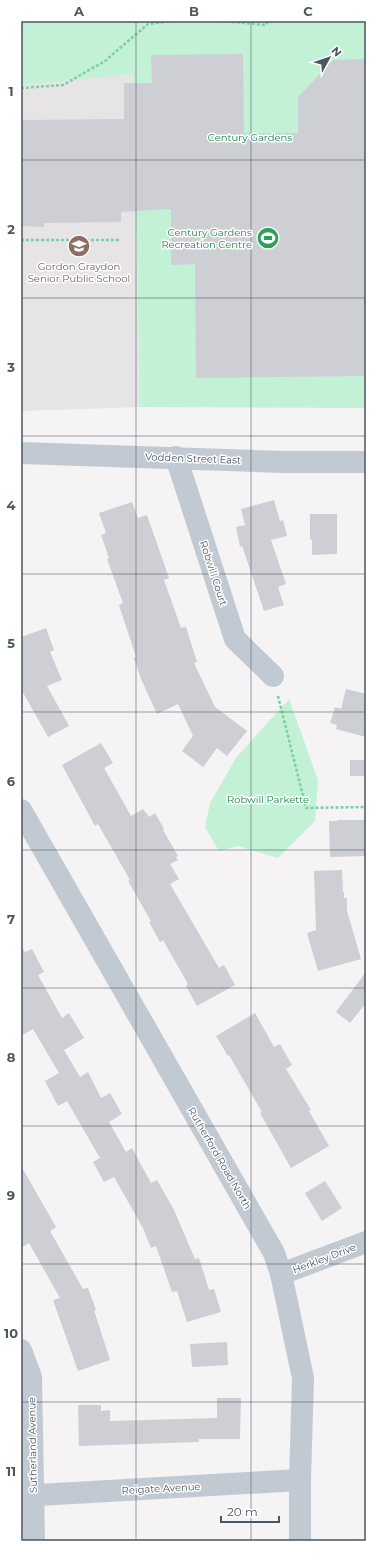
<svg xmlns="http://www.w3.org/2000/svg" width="387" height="1562" font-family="Montserrat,sans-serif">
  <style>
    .education { fill: #e6e4e5 }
    .green { fill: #c3f1d5 }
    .building { fill: #cdcfd5 }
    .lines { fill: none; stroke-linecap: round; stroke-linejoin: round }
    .path { stroke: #7ad0a6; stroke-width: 2.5; stroke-dasharray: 3 2; stroke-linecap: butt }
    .minor { stroke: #c1cad2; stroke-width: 22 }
    .grid { fill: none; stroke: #4a5661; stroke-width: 1; stroke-opacity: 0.55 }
    .labels { text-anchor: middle; stroke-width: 3; stroke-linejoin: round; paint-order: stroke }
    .park-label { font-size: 10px; fill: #17864f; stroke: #fff }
    .leisure-label { font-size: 10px; fill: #27864d; stroke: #fff; text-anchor: end }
    .education-label { font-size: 10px; fill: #785e54; stroke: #fff }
    .street-label { font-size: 10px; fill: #4a5661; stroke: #fff }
    .neatline { fill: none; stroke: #4a5661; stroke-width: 1.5 }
    .grid-label { font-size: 13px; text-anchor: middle; font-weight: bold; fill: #4a5661 }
  </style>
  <rect width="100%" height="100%" fill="#f5f3f3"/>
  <path class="education" d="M133,73L140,407L21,411V85Z"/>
  <g class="green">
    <path d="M21,21H366V408L140,407L133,74L21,85Z"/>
    <path d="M289,699L318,780L315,821L278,858L238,846L219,851L205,827L210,803L236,758Z"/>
  </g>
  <g class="building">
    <path d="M243,54L244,133H298V97L333,60L366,59V376L196,378L195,264L171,265V209L121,212V222L44,223V227L21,226V120L124,119V83H152L151,55Z"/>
    <path d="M274,500L280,521L283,520L287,536L271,540L286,584L278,587L284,605L264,611L242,546L240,547L236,527L245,525L241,509Z"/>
    <path d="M132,502L138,518L147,515L169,578L164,580L181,628L186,627L197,662L194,663L215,707L247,731L227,756L217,748L203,767L182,751L193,736L178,704L157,714L141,679L134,658L136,657L119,605L123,603L107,559L109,558L101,535L106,533L99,513Z"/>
    <path d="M310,514H337V554L312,555V539L310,540Z"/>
    <path d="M46,628L54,650L50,652L62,680L47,686L69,726L48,737L21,689V637Z"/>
    <path d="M346,689L366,694V737L336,729L337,725L330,723L335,707L341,709Z"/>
    <path d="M101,743L113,763L104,768L131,816L143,809L149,817L155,813L164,829L163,830L178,856L176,857L178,860L170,864L179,879L170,884L219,968L224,965L235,985L197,1006L186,986L188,984L163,940L160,942L149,922L151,921L128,881L130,880L98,824L95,826L62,765Z"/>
    <rect x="350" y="760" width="16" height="16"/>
    <path d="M338,820H366V856L330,857L329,821H337Z"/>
    <path d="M342,870L343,892H344V898H347V911L361,959L318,971L307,933L316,930L314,871Z"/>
    <path d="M21,946L25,952L32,949L44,972L38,975L62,1018L69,1013L84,1038L64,1050L80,1077L88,1072L101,1098L110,1093L122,1114L109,1122L126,1152L132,1148L151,1183L157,1180L174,1210L195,1259L199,1258L209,1290L214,1289L221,1312L187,1322L177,1291L172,1292L156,1246L151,1248L143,1228L114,1177L104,1182L93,1162L100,1158L67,1101L58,1106L47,1085L45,1081L59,1073L33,1029L21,1036Z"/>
    <path d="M366,972V1003L350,1023L336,1012Z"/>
    <path d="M255,1013L274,1047L280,1044L292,1065L286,1069L311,1110L309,1111L329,1146L291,1168L260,1113L262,1112L229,1055L228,1056L216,1036Z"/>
    <path d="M21,1166L56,1227L50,1231L83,1289L88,1288L96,1310H94L110,1360L78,1371L53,1300L60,1298L29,1243L21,1248Z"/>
    <path d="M325,1181L342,1208L322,1221L305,1193Z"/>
    <path d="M227,1342L228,1365L192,1367L190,1344Z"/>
    <path d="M217,1398H241L240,1439H199V1442L79,1446L78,1405H101V1411L110,1410V1421L217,1418Z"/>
  </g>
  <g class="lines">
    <g class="path">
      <path d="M222,21L266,25L268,21"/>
      <path d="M21,88L63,85L105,61L148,24L172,21"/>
      <path d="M21,240H119"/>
      <path d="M278,696L306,808L366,807"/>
    </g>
    <g class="minor">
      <path d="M21,453L283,462H366"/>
      <path d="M176,457L235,639L273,676"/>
      <path d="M21,810L274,1253L281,1274L303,1378L300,1480V1541"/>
      <path d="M281,1274L366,1242"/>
      <path d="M21,1350L31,1377L34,1541"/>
      <path d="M21,1496L300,1480"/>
    </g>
  </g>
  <path class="grid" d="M136,21V1541M251,21V1541M21,160H366M21,298H366M21,436H366M21,574H366M21,712H366M21,850H366M21,988H366M21,1126H366M21,1264H366M21,1402H366"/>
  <defs>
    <g id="stadium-disc" transform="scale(1.15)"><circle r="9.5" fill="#2e9e5b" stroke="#fff"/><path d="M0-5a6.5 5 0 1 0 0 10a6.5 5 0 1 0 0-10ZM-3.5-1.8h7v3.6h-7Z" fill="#fff"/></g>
    <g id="school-disc" transform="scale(1.15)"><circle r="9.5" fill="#8d6e63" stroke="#fff"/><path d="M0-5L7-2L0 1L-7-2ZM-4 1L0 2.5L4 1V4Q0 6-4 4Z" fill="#fff"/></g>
  </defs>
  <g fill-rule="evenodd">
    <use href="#stadium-disc" x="268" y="238"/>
    <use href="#school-disc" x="79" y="246"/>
  </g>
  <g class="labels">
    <g class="park-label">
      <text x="250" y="141">Century Gardens</text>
      <text x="268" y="803">Robwill Parkette</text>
    </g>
    <g class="leisure-label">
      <text x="252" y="236">Century Gardens<tspan x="252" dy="12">Recreation Centre</tspan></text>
    </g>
    <g class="education-label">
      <text x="79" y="270">Gordon Graydon<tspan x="79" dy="12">Senior Public School</tspan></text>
    </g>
    <g class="street-label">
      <text transform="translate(193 458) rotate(2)" y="4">Vodden Street East</text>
      <text transform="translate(214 573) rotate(72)" y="4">Robwill Court</text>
      <text transform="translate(220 1158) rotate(60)" y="4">Rutherford Road North</text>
      <text transform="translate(324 1258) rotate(-21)" y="4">Herkley Drive</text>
      <text transform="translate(32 1445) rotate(-91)" y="4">Sutherland Avenue</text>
      <text transform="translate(161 1488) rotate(-3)" y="4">Reigate Avenue</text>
    </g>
  </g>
  <rect width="387" height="1562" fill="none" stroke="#ffffff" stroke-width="44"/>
  <g transform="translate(329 58) rotate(50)" stroke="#ffffff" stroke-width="3" paint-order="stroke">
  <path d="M0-3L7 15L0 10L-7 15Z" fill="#4a5661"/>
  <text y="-6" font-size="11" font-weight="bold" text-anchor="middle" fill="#4a5661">N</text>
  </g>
  <path d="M221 1516v6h58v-6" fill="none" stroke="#4a5661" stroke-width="2"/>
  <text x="227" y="1516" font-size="12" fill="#4a5661" stroke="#ffffff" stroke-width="3" paint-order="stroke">20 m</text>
  <rect x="22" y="22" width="343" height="1518" class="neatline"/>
  <g class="grid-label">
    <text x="79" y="16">A</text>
    <text x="194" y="16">B</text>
    <text x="308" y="16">C</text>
    <text x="11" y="96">1</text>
    <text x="11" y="234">2</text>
    <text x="11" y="372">3</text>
    <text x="11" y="510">4</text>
    <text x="11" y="648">5</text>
    <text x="11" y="786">6</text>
    <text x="11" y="924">7</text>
    <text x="11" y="1062">8</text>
    <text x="11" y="1200">9</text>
    <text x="11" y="1338">10</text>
    <text x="11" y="1476">11</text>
  </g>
</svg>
